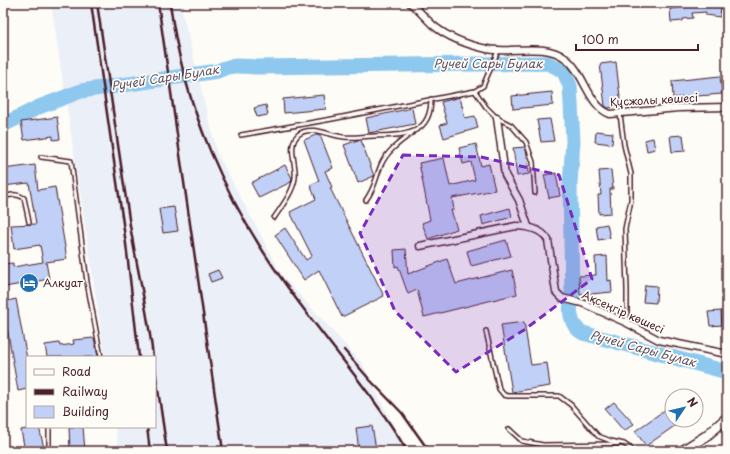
<svg xmlns="http://www.w3.org/2000/svg" width="730" height="454" font-family="'Playpen Sans',sans-serif">
  <style>
    .built { fill: #ebeff7 }
    .lines { fill: none; stroke-linecap: round; stroke-linejoin: round }
    .river { stroke: #8fc8ee; stroke-width: 15 }
    .building { fill: #c0d0f6; stroke: #4a1f2b }
    .service-casing { stroke: #4a1f2b; stroke-width: 6 }
    .minor-casing { stroke: #4a1f2b; stroke-width: 9 }
    .secondary-casing { stroke: #4a1f2b; stroke-width: 12 }
    .service { stroke: #fdfcf7; stroke-width: 3 }
    .minor { stroke: #fdfcf7; stroke-width: 6 }
    .secondary { stroke: #fdfcf7; stroke-width: 9 }
    .rail { stroke: #4a1f2b; stroke-width: 2.5 }
    .marked { fill: #7b2cbf; fill-opacity: 0.2; stroke: #7b2cbf; stroke-width: 3; stroke-dasharray: 8 5; stroke-linejoin: round }
    .labels { text-anchor: middle; stroke-width: 3.5; stroke-linejoin: round; paint-order: stroke }
    .street-label { font-size: 11px; fill: #4a1f2b; stroke: #fdfcf7 }
    .poi-label { font-size: 11px; fill: #4a1f2b; stroke: #fdfcf7; text-anchor: start }
    .water-label { font-size: 12px; font-style: italic; fill: #5f5266; stroke: #fdfcf7 }
  </style>
  <rect width="100%" height="100%" fill="#fdfcf7"/>
  <filter id="ink" filterUnits="userSpaceOnUse"><feTurbulence type="fractalNoise" baseFrequency=".025" numOctaves="2"/><feDisplacementMap in="SourceGraphic" scale="8" xChannelSelector="R" yChannelSelector="G"/><feConvolveMatrix kernelMatrix="1 2 1 2 8 2 1 2 1" color-interpolation-filters="sRGB"/></filter>
  <g filter="url(#ink)">
    <path class="built" d="M51,3H180L217,153L283,277L363,364L391,421L409,451H119L115,427H155V357H105Z"/>
    <g class="lines">
      <path class="river" d="M3,125L39,107L81,91L218,71C231,64 241,66 255,67L547,63L556,67L564,72L570,86L573,141L570,184L572,295C569,309 569,326 583,333L727,372"/>
    </g>
    <g class="building">
      <path d="M683,3H696L721,6L720,17L706,15V12L692,13L693,18L683,19V21L671,22L670,9L684,7Z"/>
      <path d="M616,62L621,106L608,108L605,106L600,64Z"/>
      <path d="M720,76L722,94L673,98L672,81Z"/>
      <path d="M552,92L553,105L513,109L512,96Z"/>
      <path d="M324,95L326,109L284,113L283,99Z"/>
      <path d="M460,97L465,118L475,116L478,128L444,138L440,125L447,123L441,102Z"/>
      <path d="M266,105L268,115L257,117L254,108Z"/>
      <path d="M412,108L415,124L369,133L366,118Z"/>
      <path d="M57,117L60,139L53,140V136L24,140L21,122Z"/>
      <path d="M550,119L554,141L541,142L537,120Z"/>
      <path d="M596,131L613,133L612,144L595,142Z"/>
      <path d="M318,134L320,135L333,168L325,171L332,187L330,188L384,296L342,317L319,270L304,280L275,235L285,228L306,260L312,256L290,212L316,199L310,185L319,181L304,140Z"/>
      <path d="M683,135L685,151L672,152L670,136Z"/>
      <path d="M653,138L655,149L647,151L645,140Z"/>
      <path d="M358,140H361L374,176L358,183L344,145Z"/>
      <path d="M476,144L481,166L489,164L495,190L452,198L454,210H451L457,229L428,239L422,223L430,220L419,163L444,158L450,186L475,180L471,162L463,164L459,148Z"/>
      <path d="M525,147L527,154L529,174L517,176L513,148Z"/>
      <path d="M35,165L38,190L55,187L67,259L46,262L49,279L5,287L3,264L13,263V267L43,262L40,245L14,249L11,225L36,224L29,183L3,186V169Z"/>
      <path d="M285,165L292,178L291,182L259,198L251,183Z"/>
      <path d="M611,170L613,189H610L611,213L599,214L598,195H601L599,171Z"/>
      <path d="M556,173L560,196L549,198L544,175Z"/>
      <path d="M174,207L178,231L163,233L159,209Z"/>
      <path d="M510,208L512,217L483,225L481,216Z"/>
      <path d="M607,224L610,238L598,240L596,226Z"/>
      <path d="M506,240L511,256L471,266L467,251Z"/>
      <path d="M406,249L408,274L447,259L456,284L512,270L517,294L424,317L417,290L408,294L398,266L395,267L394,250Z"/>
      <path d="M607,256L608,281L611,280L612,292L580,295L579,276L596,275L595,257Z"/>
      <path d="M218,270L222,278L211,282L208,274Z"/>
      <path d="M645,285L657,286L656,303L643,302Z"/>
      <path d="M16,299L27,359V389L18,391L3,304V302Z"/>
      <path d="M721,311L722,325L710,326L708,312Z"/>
      <path d="M524,322L531,365L547,363L550,386L512,392L501,325Z"/>
      <path d="M94,338L98,357H47L45,345L59,343L60,346L74,344L73,340Z"/>
      <path d="M614,402L634,424L624,431L605,409Z"/>
      <path d="M672,405V420H683L646,446L635,431Z"/>
      <path d="M372,426L376,449L359,451L356,428Z"/>
      <path d="M39,427L44,448L25,451L21,430Z"/>
      <path d="M69,427H83L85,451H70Z"/>
    </g>
    <g class="lines">
      <g class="service-casing">
        <g id="service">
          <path d="M475,91L486,107L497,118L511,125L526,142L533,162L535,193"/>
          <path d="M620,114L624,145L631,174V200L625,229L627,289V323"/>
          <path d="M241,135L332,119L475,91L483,86L498,51"/>
          <path d="M41,157L71,161L87,282L101,357"/>
          <path d="M3,197C11,195 16,193 24,198L29,222"/>
          <path d="M366,200C376,186 375,179 381,165C387,151 400,142 412,133"/>
          <path d="M274,218C282,206 293,192 295,178C297,164 286,145 299,134C312,125 330,136 344,137C354,138 364,136 374,136C404,135 431,136 431,99"/>
          <path d="M486,331L499,389L504,395L508,396H559L571,405L598,436L611,441L624,444L634,451"/>
          <path d="M49,427V451"/>
          <path d="M509,429L522,441L543,445L618,444"/>
        </g>
      </g>
      <g class="minor-casing">
        <g id="minor">
          <path d="M410,3C419,10 426,19 434,26C449,38 468,45 487,49C512,54 543,42 565,58C584,71 588,106 610,114L679,108L727,107"/>
          <path d="M497,118L505,175L519,200L528,226"/>
          <path d="M420,246L516,226C527,226 542,229 548,240L556,292L562,298L582,303L627,323L659,340L727,354"/>
        </g>
      </g>
      <g class="secondary-casing">
        <path id="secondary" d="M682,451L706,436L727,418"/>
      </g>
      <use href="#service" class="service"/>
      <use href="#minor" class="minor"/>
      <use href="#secondary" class="secondary"/>
      <g class="rail">
        <path d="M91,3L126,244L139,357"/>
        <path d="M97,3C108,75 118,147 129,219C136,265 148,311 153,357"/>
        <path d="M158,3L223,451"/>
        <path d="M170,3C183,105 226,202 286,285C326,341 372,392 407,451"/>
        <path d="M344,350L370,380L402,413L429,451"/>
        <path d="M155,369L167,451"/>
        <path d="M147,427L150,451"/>
      </g>
    </g>
  </g>
  <path class="marked" d="M403,155L481,157L559,175L592,279L524,330L456,372L395,311L360,233Z"/>
  <defs>
    <g id="hotel-disc" transform="scale(1)"><circle r="9.5" fill="#1f6fb2" stroke="#fdfcf7"/><path d="M-6-4.5h1.5V1H6V5H4.5V3h-9V5H-6ZM-4 0a1.8 1.8 0 1 1 3.6 0ZM.5 0V-2.5h3Q6-2.5 6 0Z" fill="#fff"/></g>
  </defs>
  <g fill-rule="evenodd">
    <use href="#hotel-disc" x="29" y="283"/>
  </g>
  <g class="labels">
    <g class="street-label">
      <text transform="translate(654 100) rotate(-3)" y="4">Құсжолы көшесі</text>
      <text transform="translate(623 312) rotate(24)" y="4">Ақсеңгір көшесі</text>
    </g>
    <g class="poi-label">
      <text x="43" y="287">Алкуат</text>
    </g>
    <g class="water-label">
      <text x="488" y="68">Ручей Сары Булак</text>
      <text transform="translate(165 78) rotate(-9)" y="4">Ручей Сары Булак</text>
      <text transform="translate(643 349) rotate(15)" y="4">Ручей Сары Булак</text>
    </g>
  </g>
  <rect width="730" height="454" fill="none" stroke="#fdfcf7" stroke-width="16"/>
  <rect x="8" y="8" width="714" height="438" fill="none" stroke="#4a1f2b" stroke-width="1.5" filter="url(#ink)"/>
  <rect x="26" y="356" width="130" height="72" fill="#fdfcf7" stroke="#b5a4a5"/>
  <rect x="34" y="369" width="20" height="6" fill="#fdfcf7" stroke="#b5a4a5"/>
  <text x="62" y="376" font-size="12" fill="#4a1f2b">Road</text>
  <rect x="34" y="389" width="20" height="6" fill="#4a1f2b" stroke="#b5a4a5"/>
  <text x="62" y="396" font-size="12" fill="#4a1f2b">Railway</text>
  <rect x="34" y="406" width="20" height="12" fill="#c0d0f6" stroke="#b5a4a5"/>
  <text x="62" y="416" font-size="12" fill="#4a1f2b">Building</text>
  <g transform="translate(684 408) rotate(55)"><circle r="19" fill="#fdfcf7" stroke="#b5a4a5"/>
  <path d="M0-3L7 15L0 10L-7 15Z" fill="#1f6fb2"/>
  <text y="-6" font-size="11" font-weight="bold" text-anchor="middle" fill="#4a1f2b">N</text>
  </g>
  <path d="M576 44v6h122v-6" fill="none" stroke="#4a1f2b" stroke-width="2"/>
  <text x="582" y="44" font-size="12" fill="#4a1f2b" stroke="#fdfcf7" stroke-width="3" paint-order="stroke">100 m</text>
</svg>
